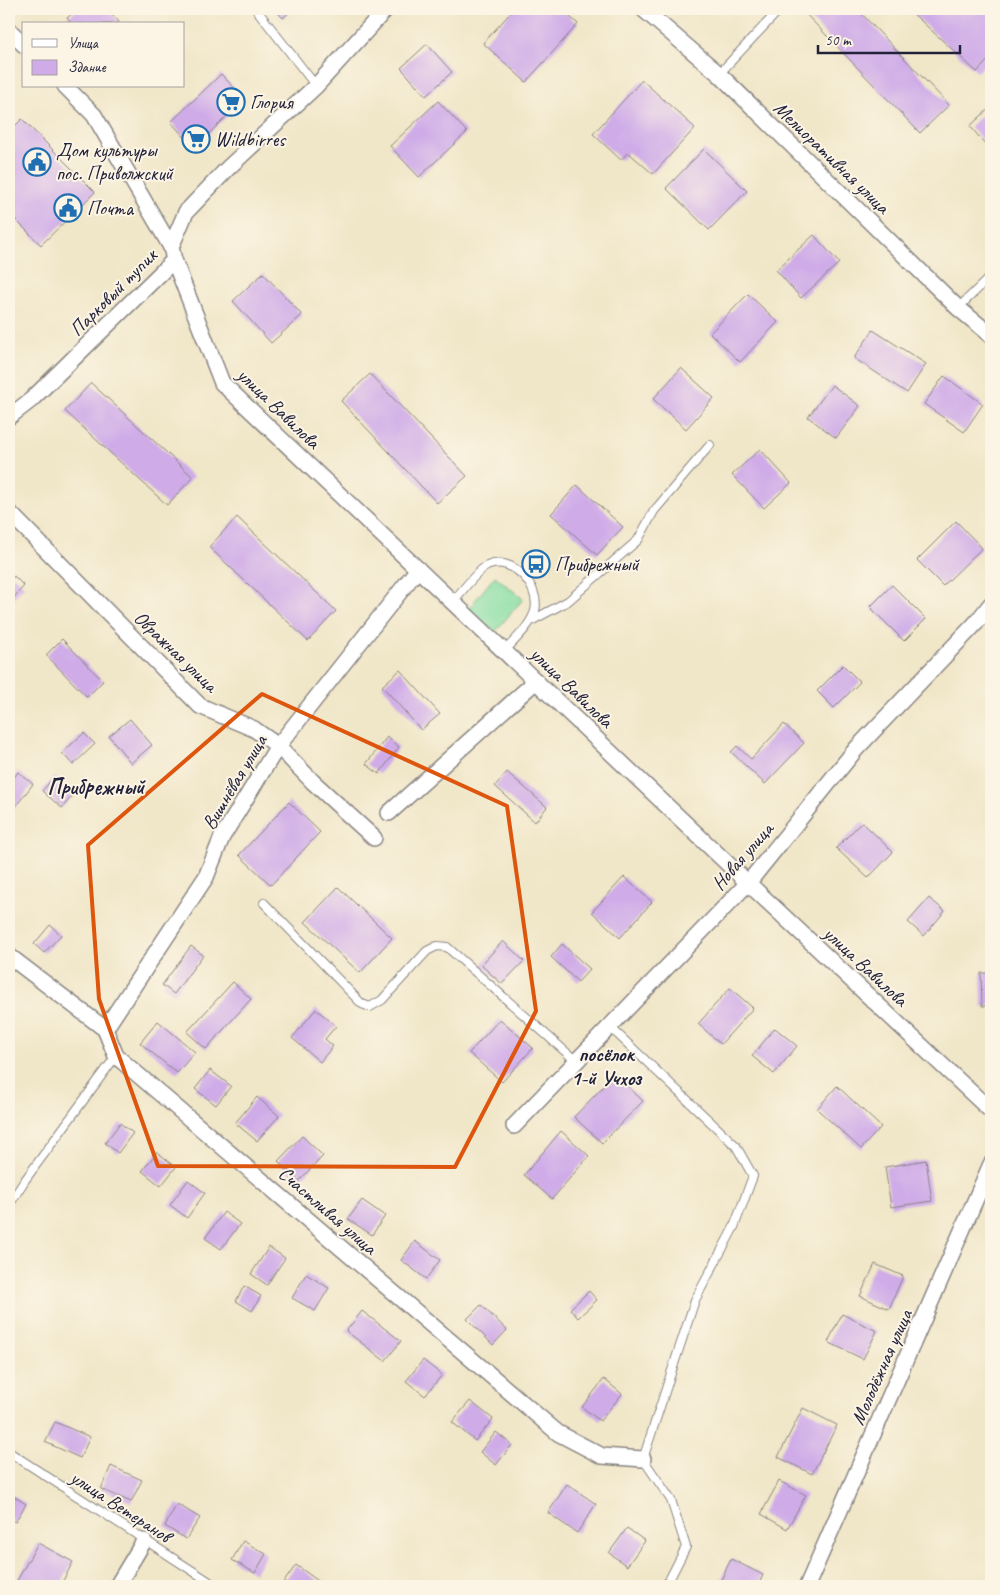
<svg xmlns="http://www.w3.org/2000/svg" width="1000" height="1595" font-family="Caveat,sans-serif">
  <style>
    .green { fill: #83dda2; stroke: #52806e }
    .building { fill: #cfabe8 }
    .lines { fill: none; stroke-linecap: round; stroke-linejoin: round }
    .service-casing { stroke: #898482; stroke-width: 10 }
    .minor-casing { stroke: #898482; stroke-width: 18 }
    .service { stroke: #fff; stroke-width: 8 }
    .minor { stroke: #fff; stroke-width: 15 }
    .marked { fill: none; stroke: #de560e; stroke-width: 4; stroke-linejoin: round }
    .labels { text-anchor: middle; stroke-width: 4; stroke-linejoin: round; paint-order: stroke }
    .poi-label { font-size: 20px; fill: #22223b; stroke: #fcf5e5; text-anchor: start }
    .street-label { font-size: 20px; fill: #22223b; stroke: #fcf5e5 }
    .neighbourhood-label { font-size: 21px; font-weight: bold; fill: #22223b; stroke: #fcf5e5 }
    .quarter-label { font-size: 22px; font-weight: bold; fill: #22223b; stroke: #fcf5e5 }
  </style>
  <rect width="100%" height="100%" fill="#fcf5e5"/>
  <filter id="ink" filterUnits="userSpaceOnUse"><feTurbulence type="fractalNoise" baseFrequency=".02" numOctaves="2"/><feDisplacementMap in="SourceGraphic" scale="10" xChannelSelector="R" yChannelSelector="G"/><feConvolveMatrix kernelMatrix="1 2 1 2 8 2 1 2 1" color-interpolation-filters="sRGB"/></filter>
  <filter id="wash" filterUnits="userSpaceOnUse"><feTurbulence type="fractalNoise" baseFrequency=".0096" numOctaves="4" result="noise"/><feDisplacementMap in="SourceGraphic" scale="20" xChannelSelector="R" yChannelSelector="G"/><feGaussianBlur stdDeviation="1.12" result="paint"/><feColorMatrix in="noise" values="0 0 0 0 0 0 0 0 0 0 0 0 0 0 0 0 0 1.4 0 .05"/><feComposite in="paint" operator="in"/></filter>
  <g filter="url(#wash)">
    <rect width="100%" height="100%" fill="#f0e6c8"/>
    <path class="green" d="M495,576L523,599L495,632L468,609Z"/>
    <g id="blocks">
      <g class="building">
        <path d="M78,9H108L119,22L117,24H72L67,18Z"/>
        <path d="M274,9H293L283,18Z"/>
        <path d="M514,9H561L578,24L526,82L483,43Z"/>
        <path d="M805,9H857L949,105L920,133L803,11Z"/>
        <path d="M908,9H991V57L977,72Z"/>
        <path d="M427,44L452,72L426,96L401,68Z"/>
        <path d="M221,74L245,99L194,148L171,122Z"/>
        <path d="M642,80L695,128L653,174L628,152L621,160L593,134Z"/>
        <path d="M438,101L467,132L419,177L390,146Z"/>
        <path d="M991,107V151L970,126Z"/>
        <path d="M22,119L95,192L41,245L9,213V132Z"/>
        <path d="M704,149L747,191L709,230L666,188Z"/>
        <path d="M814,235L839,263L801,298L776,270Z"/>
        <path d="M263,273L302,315L271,343L233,301Z"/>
        <path d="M748,294L778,322L740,362L710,333Z"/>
        <path d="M873,330L926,364L907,393L854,358Z"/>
        <path d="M681,368L714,398L686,429L653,399Z"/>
        <path d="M370,374L467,476L437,503L341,401Z"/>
        <path d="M944,376L983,404L964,432L924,404Z"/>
        <path d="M91,383L193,477L167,505L65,411Z"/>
        <path d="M832,385L860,406L836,438L808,417Z"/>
        <path d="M760,449L791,483L764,508L732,475Z"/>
        <path d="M577,485L623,527L597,555L551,514Z"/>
        <path d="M237,517L336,611L308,641L209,547Z"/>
        <path d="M956,521L982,548L943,586L917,560Z"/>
        <path d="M14,576L24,586L9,603V582Z"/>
        <path d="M892,585L926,619L904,641L870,607Z"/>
        <path d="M62,639L103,681L87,697L46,655Z"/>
        <path d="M843,665L860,682L834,708L817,691Z"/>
        <path d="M400,670L440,714L421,730L382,686Z"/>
        <path d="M130,719L152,745L131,763L109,736Z"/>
        <path d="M784,724L804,743L765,784L731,752L737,746L751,759Z"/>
        <path d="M84,733L95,744L73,765L62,753Z"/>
        <path d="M387,737L399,747L379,774L366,764Z"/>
        <path d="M18,772L33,784L9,815V784Z"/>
        <path d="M507,772L547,807L535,822L495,786Z"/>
        <path d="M54,777L74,794L62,808L42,791Z"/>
        <path d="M289,802L320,832L271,885L239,855Z"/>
        <path d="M862,822L893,852L868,878L836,848Z"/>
        <path d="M624,877L652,902L620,938L592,912Z"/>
        <path d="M338,887L392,938L360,973L305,922Z"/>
        <path d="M929,898L945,911L924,936L908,922Z"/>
        <path d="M50,925L61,935L44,953L34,944Z"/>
        <path d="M503,941L524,961L502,984L481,965Z"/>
        <path d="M562,944L590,969L578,982L551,957Z"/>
        <path d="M191,946L203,955L174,994L162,985Z"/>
        <path d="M981,973H991V1006H982Z"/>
        <path d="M233,982L251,999L206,1049L187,1032Z"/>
        <path d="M730,988L753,1008L721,1044L698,1024Z"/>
        <path d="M316,1009L336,1026L325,1039L333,1046L320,1062L292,1038Z"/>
        <path d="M500,1019L533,1048L502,1082L469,1053Z"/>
        <path d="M158,1021L195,1052L177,1073L140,1043Z"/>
        <path d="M775,1028L797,1046L774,1074L752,1056Z"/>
        <path d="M210,1070L231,1086L216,1105L195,1089Z"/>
        <path d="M615,1074L643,1101L602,1143L574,1117Z"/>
        <path d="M837,1086L881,1127L861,1149L817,1109Z"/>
        <path d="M257,1097L279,1116L257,1141L235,1123Z"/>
        <path d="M120,1123L133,1133L118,1153L105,1143Z"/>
        <path d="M561,1131L589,1156L552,1199L524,1175Z"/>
        <path d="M302,1136L323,1156L299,1181L278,1161Z"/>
        <path d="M157,1152L176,1167L161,1186L142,1171Z"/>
        <path d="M926,1160L932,1201L891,1207L885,1167Z"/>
        <path d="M188,1180L205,1193L187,1218L170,1205Z"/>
        <path d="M362,1200L385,1216L372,1235L348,1219Z"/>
        <path d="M224,1212L240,1224L221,1249L205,1238Z"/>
        <path d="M415,1241L440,1260L426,1279L401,1260Z"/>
        <path d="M269,1247L285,1258L267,1285L251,1274Z"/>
        <path d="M875,1264L903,1276L889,1309L860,1296Z"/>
        <path d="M306,1274L329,1288L315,1311L292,1298Z"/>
        <path d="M244,1286L261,1296L252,1311L236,1301Z"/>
        <path d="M589,1291L597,1300L578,1318L570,1309Z"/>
        <path d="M481,1305L507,1330L493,1345L467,1319Z"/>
        <path d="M362,1311L401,1341L385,1361L346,1331Z"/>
        <path d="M842,1314L877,1331L863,1359L828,1342Z"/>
        <path d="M423,1360L442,1375L425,1396L406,1381Z"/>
        <path d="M604,1379L622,1394L600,1421L582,1407Z"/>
        <path d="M470,1401L493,1419L475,1441L452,1422Z"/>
        <path d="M803,1408L837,1425L812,1474L778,1457Z"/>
        <path d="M55,1422L90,1437L80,1458L45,1442Z"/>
        <path d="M496,1432L512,1445L496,1465L480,1452Z"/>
        <path d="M111,1466L142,1480L131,1502L101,1489Z"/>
        <path d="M779,1481L806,1495L787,1529L761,1514Z"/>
        <path d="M567,1484L596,1504L577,1533L548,1513Z"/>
        <path d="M9,1493L26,1504L15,1522L9,1518Z"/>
        <path d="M177,1504L200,1518L186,1539L165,1526Z"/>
        <path d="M627,1528L645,1541L627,1566L609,1553Z"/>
        <path d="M243,1541L266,1554L255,1573L232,1560Z"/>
        <path d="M38,1543L73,1562L60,1586H14Z"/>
        <path d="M731,1559L763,1575L758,1586H718Z"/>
        <path d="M296,1565L321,1583L319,1586H281Z"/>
      </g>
    </g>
  </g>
  <g filter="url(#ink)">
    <use href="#blocks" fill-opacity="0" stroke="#898482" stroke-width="1"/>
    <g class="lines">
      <g class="service-casing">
        <g id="service">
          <path d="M256,9L316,86"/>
          <path d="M719,74L780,9"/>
          <path d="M958,308L991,276"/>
          <path d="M453,602C460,593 478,570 487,566C512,554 541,587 535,611C530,627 515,639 505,651"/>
          <path d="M531,621L568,601L638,540L654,511L710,445"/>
          <path d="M264,903L362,1004L370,1007L382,1000L427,951L437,946L447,947L576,1061"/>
          <path d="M609,1026L736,1146L753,1176L734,1227L695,1300L643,1459L671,1500L686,1547L666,1586"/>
          <path d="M9,1205L25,1180L116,1056"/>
          <path d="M9,1452L216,1586"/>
        </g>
      </g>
      <g class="minor-casing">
        <g id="minor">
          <path d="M643,9L719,74L958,308L991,335"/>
          <path d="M9,30L24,45"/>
          <path d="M65,86L94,115L171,247"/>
          <path d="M174,260L222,383L748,883L991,1111"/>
          <path d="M9,417L31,400L174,260L171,247L186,212L228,168L316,86L386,9"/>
          <path d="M9,512L200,706L254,729L278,746L313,782L374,838"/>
          <path d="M389,813L536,681"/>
          <path d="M9,956L105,1029L116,1056L558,1433L602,1456L643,1459"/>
          <path d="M105,1029L206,877L222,837L278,746L418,569"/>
          <path d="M514,1126L748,883L856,749L976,623L991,604"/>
          <path d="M117,1586L144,1541"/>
          <path d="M807,1586L991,1164"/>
        </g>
      </g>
      <use href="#service" class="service"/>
      <use href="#minor" class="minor"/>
    </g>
  </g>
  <path class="marked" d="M262,694L507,806L536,1011L455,1167L158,1166L99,999L88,845Z"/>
  <defs>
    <g id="supermarket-ring" transform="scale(1.4375)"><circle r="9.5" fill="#fcf5e5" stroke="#1f6fb2" stroke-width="1.5"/><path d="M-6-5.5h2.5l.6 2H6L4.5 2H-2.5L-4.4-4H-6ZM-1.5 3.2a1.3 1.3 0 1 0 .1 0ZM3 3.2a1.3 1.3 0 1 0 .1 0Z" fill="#1f6fb2"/></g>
    <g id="civic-ring" transform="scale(1.4375)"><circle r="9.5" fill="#fcf5e5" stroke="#1f6fb2" stroke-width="1.5"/><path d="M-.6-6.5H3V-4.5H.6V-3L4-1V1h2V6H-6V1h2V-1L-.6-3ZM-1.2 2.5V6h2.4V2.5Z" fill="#1f6fb2"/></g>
    <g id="bus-ring" transform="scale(1.4375)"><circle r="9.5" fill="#fcf5e5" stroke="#1f6fb2" stroke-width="1.5"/><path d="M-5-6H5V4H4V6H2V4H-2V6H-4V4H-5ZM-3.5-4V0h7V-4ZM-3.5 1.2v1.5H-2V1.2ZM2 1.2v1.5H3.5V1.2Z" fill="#1f6fb2"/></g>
  </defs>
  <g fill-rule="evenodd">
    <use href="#supermarket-ring" x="231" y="102"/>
    <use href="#supermarket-ring" x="196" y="139"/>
    <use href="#civic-ring" x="37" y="162"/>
    <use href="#civic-ring" x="68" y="208"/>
    <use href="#bus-ring" x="536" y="564"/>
  </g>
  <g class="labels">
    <g class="poi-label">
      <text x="250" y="109">Глория</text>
      <text x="215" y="146">Wildbirres</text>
      <text x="56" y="157">Дом культуры<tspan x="56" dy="23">пос. Приволжский</tspan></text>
      <text x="87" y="215">Почта</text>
      <text x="555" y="571">Прибрежный</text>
    </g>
    <g class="street-label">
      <text transform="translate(832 157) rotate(44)" y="7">Мелиоративная улица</text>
      <text transform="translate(113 292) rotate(-45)" y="7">Парковый тупик</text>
      <text transform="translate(279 408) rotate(44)" y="7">улица Вавилова</text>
      <text transform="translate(176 651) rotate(44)" y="7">Овражная улица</text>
      <text transform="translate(572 687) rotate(44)" y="7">улица Вавилова</text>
      <text transform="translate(234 782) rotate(-59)" y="7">Вишнёвая улица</text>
      <text transform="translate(742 856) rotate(-49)" y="7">Новая улица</text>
      <text transform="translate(866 966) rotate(43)" y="7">улица Вавилова</text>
      <text transform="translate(328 1210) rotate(41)" y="7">Счастливая улица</text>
      <text transform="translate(881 1367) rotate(-66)" y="7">Молодёжная улица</text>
      <text transform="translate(121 1506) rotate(33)" y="7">улица Ветеранов</text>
    </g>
    <g class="neighbourhood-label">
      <text x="606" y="1061">посёлок<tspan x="606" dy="24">1-й Учхоз</tspan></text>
    </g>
    <g class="quarter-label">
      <text x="96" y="794">Прибрежный</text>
    </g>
  </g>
  <rect width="1000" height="1595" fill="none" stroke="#fcf5e5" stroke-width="30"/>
  <rect x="22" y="22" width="162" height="65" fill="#fcf5e5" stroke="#a5a1a1"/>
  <rect x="32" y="39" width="25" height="8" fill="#ffffff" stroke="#a5a1a1"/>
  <text x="68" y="48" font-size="15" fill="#22223b">Улица</text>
  <rect x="32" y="60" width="25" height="15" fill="#cfabe8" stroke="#a5a1a1"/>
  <text x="68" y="72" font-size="15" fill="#22223b">Здание</text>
  <path d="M818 45v8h142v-8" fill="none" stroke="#22223b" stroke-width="2.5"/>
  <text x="825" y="45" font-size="15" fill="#22223b" stroke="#fcf5e5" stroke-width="4" paint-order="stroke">50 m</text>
</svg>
